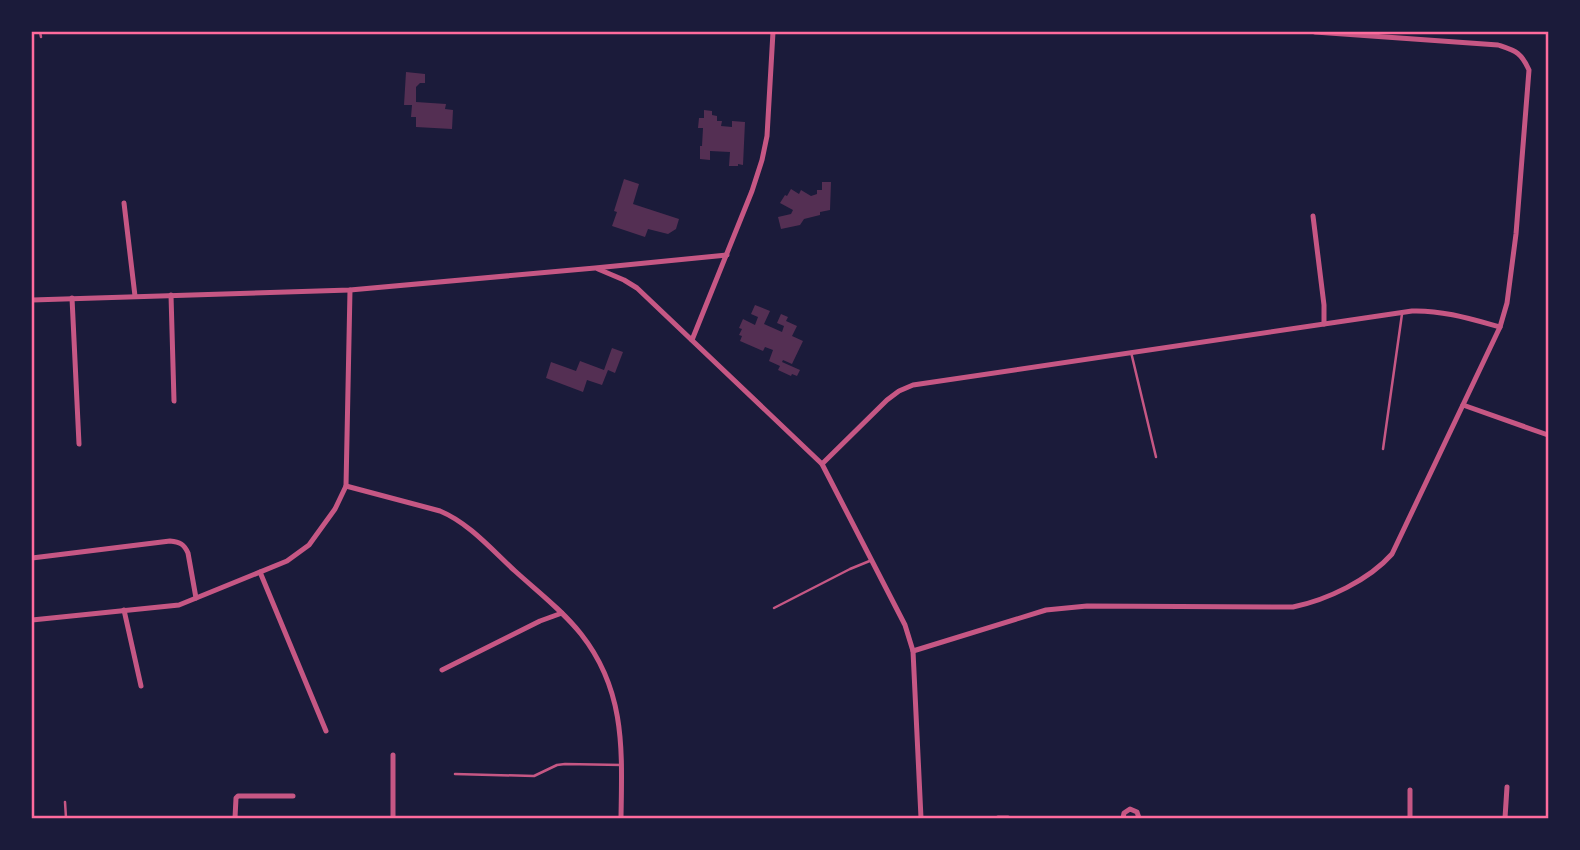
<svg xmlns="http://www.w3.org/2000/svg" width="1580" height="850" font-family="'Varela Round',sans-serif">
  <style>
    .building { fill: #542f53 }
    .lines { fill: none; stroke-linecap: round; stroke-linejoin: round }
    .service { stroke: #c65784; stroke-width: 2.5 }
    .minor { stroke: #c65784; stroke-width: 5 }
    .neatline { fill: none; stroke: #ff6b9d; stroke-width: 2.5 }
  </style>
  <rect width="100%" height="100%" fill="#1b1b3a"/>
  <g class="building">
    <path d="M406,72L425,74V83H420L416,87V102L446,104L445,109L453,110L452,129L416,127V117H411L412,105H404Z"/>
    <path d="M704,110L712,111V115L717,116V121H722L721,126L732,127V121L745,122L743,165L738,164V166H729L730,152L710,151V160L700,159V146H702L703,128H698L699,118H704Z"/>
    <path d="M624,179L639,184L633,204L679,219L676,229L668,234L648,229L645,237L612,226L617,212L614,211Z"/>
    <path d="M822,182H831L830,210L820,212V215L804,219L800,225L781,229L778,217L791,214L793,210L780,203L785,195L787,196L791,189L799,194L801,190L811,196L817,194V190H822Z"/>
    <path d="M755,305L770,311L764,324L782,332L784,326L777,323L781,314L788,317L786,321L797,326L792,336L803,341L792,364L783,360L782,362L800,370L797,376L792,374L791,376L778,370L780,366L769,361L773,350L765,347L763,351L740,341L742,336L739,335L742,329L739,328L743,319L755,325L758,317L751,314Z"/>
    <path d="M612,348L623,352L615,373L608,370L602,385L587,380L583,392L546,378L551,362L576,371L580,361L604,370Z"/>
  </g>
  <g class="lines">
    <g class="service">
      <path d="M40,32L41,37"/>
      <path d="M1131,352L1156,457"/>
      <path d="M1383,449L1402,314"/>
      <path d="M774,608L850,569L872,560"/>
      <path d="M455,774L534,776L557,765L565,764L622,765"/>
      <path d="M65,802L66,818"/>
    </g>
    <g class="minor">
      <path d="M124,203L135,296"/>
      <path d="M1313,216L1324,305V324"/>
      <path d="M598,269L624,280L637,288L822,464L905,625L913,651L921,818"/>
      <path d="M171,295L174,401"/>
      <path d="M72,298L79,444"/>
      <path d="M32,300L350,290L595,268L727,255"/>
      <path d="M692,340L752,191L762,160L767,136L773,32"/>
      <path d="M1463,405L1548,435"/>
      <path d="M822,464L887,400L899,391L913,385L1412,311C1442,310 1471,319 1500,327"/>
      <path d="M346,486L440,511C469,523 492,550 515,571C537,591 562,610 581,634C626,691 622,751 621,818"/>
      <path d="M32,558L170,541C180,542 184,544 188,553L196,598"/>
      <path d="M260,572L326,731"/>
      <path d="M124,610L141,686"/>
      <path d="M32,620L179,605L287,561L309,545L335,509L346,486L350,290"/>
      <path d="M913,651L1046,610L1087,606L1293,607C1327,600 1369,580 1392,554L1500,327L1507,303L1516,234L1529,70C1521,52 1516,51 1498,45L1315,32"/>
      <path d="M442,670L540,621L562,613"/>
      <path d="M393,755V818"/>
      <path d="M1410,790V818"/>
      <path d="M235,818L236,798L238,796H293"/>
      <path d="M998,818H1008"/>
      <path d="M1123,818L1124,813L1130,809L1137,812L1139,818"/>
      <path d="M1505,818L1507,787"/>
    </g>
  </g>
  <rect width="1580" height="850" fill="none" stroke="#1b1b3a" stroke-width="66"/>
  <rect x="33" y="33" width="1514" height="784" class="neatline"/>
</svg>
